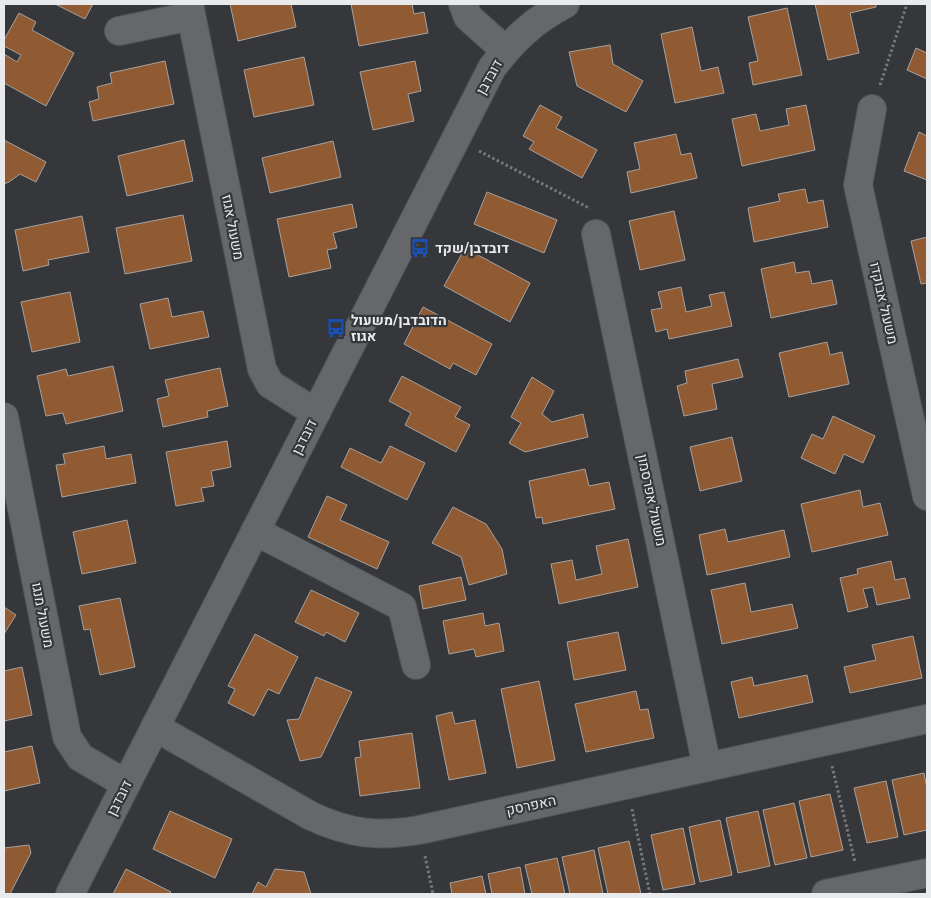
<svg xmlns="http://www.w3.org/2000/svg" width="931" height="898" font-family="Roboto,Heebo,sans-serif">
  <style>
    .building { fill: #905a32; stroke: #a6a2a0 }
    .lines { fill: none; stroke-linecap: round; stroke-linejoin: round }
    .street-casing { stroke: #525356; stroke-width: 30 }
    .path { stroke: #76787a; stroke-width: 3; stroke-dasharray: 2.5 2.5; stroke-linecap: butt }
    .street { stroke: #65676a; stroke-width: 28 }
    .labels { text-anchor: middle; stroke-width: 4.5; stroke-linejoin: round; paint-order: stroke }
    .street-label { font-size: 14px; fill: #e9eaec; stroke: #35373a }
    .poi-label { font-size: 14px; font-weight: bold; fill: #e9eaec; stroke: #35373a; text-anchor: start }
  </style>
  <rect width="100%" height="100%" fill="#35373a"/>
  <g class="building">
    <path d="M55,4H93L85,19Z"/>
    <path d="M230,4H291L296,27L238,41Z"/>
    <path d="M351,4H412L414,14L424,12L428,33L359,46Z"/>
    <path d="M815,4H876V7L850,13L859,53L828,60Z"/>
    <path d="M787,8L802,75L753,85L749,63L758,61L748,17Z"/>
    <path d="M19,13L36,22L32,30L74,53L46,106L4,83V54L17,62L21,55L4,46V40Z"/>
    <path d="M692,27L701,71L718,67L724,93L675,103L661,34Z"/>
    <path d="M610,45L613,64L643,81L626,112L577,86L569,52Z"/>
    <path d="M916,48L927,53V79L907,70Z"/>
    <path d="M304,57L314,105L254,117L244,70Z"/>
    <path d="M165,61L174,104L93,121L89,102L99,99L97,87L112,83L110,73Z"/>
    <path d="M415,61L421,91L408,94L414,121L373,130L360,72Z"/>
    <path d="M540,105L562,117L556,128L597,150L582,178L529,149L534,142L523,136Z"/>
    <path d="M806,105L815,150L742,166L732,119L756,114L760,131L789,125L786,109Z"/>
    <path d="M919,132L927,136V180L904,171Z"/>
    <path d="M676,134L681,155L691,153L697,178L631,193L627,172L640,169L634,143Z"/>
    <path d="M4,140L46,162L36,182L20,174L9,182L4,184Z"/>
    <path d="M184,140L193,181L127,196L118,156Z"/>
    <path d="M333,141L341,177L270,193L262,158Z"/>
    <path d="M805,189L808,203L823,200L828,227L754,242L748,208L780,201L778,194Z"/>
    <path d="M487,192L557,220L544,253L474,224Z"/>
    <path d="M352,204L357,227L333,233L337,248L327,250L331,268L289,277L277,219Z"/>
    <path d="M674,211L685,260L640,270L629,221Z"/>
    <path d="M183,215L192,261L125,274L116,228Z"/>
    <path d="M82,216L89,252L48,260L49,265L23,271L15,230Z"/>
    <path d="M927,237V283L921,284L911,241Z"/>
    <path d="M465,248L530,283L510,322L444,286Z"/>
    <path d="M794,262L796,273L809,271L812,284L832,280L837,304L771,318L761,269Z"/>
    <path d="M681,287L686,312L712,306L709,295L724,292L732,326L669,339L667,329L656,332L651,310L662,308L658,292Z"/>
    <path d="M70,292L80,342L32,352L21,302Z"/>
    <path d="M168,298L172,317L203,311L209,337L150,349L140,304Z"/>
    <path d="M423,307L492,344L476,375L453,363L450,369L404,344Z"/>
    <path d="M827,342L830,355L842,352L849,384L789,397L779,353Z"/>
    <path d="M738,359L743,377L712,384L717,409L684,416L677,386L687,383L685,371Z"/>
    <path d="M113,366L123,411L66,424L63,413L46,416L37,376L66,369L68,376Z"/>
    <path d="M220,368L228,406L207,411L208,417L163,427L157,399L169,396L165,380Z"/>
    <path d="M402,376L461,407L455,417L470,425L456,452L405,425L411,413L389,401Z"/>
    <path d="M532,377L554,391L542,414L552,422L583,414L588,437L525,452L509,443L521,423L511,417Z"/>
    <path d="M833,416L875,436L863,463L844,454L835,474L801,458L812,434L823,439Z"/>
    <path d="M732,437L742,481L700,491L690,447Z"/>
    <path d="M227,441L231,467L211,471L214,486L201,488L204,501L176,506L166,452Z"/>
    <path d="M104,446L106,459L131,454L136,483L62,497L56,465L65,464L63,454Z"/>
    <path d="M390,446L425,463L407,500L341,467L350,448L381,463Z"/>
    <path d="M585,469L589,486L609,482L615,509L543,524L542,517L536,518L529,481Z"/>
    <path d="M860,490L863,507L880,503L888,535L812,552L801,504Z"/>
    <path d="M327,496L347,505L340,520L389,542L377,569L308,537Z"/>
    <path d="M453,507L486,524L502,549L507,574L469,585L461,557L432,543Z"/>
    <path d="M127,520L136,563L82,574L73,532Z"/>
    <path d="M725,529L728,542L784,530L790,557L707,575L699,535Z"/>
    <path d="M628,539L638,587L559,604L551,564L572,560L576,580L602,574L596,546Z"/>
    <path d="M891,561L895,580L905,578L910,598L877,605L873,587L863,589L868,607L848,612L840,578L858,574L857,569Z"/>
    <path d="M461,577L466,600L423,609L419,586Z"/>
    <path d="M745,583L751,612L792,604L798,628L722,644L711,590Z"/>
    <path d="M311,590L359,613L345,642L326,632L324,636L295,622Z"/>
    <path d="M120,598L135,667L100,675L90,629L84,630L79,606Z"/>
    <path d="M4,607L16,615L4,634Z"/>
    <path d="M483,613L485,626L499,623L504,651L476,657L474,649L449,654L443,621Z"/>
    <path d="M618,632L626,670L574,680L567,642Z"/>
    <path d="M255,634L298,657L279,694L268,689L254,716L228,703L235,689L228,686Z"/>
    <path d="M913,636L922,678L850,693L844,667L876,660L872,645Z"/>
    <path d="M22,667L32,715L4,721V671Z"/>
    <path d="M807,675L813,702L739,718L731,682L752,677L754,686Z"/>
    <path d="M316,677L352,692L321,757L300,761L287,720L299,719Z"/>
    <path d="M539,681L555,760L517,768L501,689Z"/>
    <path d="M636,691L640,710L648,709L654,738L586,752L575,704Z"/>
    <path d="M452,712L455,724L475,720L486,773L449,780L436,716Z"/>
    <path d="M412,733L420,788L360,796L355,758L361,757L359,741Z"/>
    <path d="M32,746L40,783L4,791V752Z"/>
    <path d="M924,773L927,789V830L904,835L892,780Z"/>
    <path d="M886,781L898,837L867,843L854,788Z"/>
    <path d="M830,794L843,850L811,857L799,801Z"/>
    <path d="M794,803L807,858L775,865L763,810Z"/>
    <path d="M170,811L232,839L215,878L153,849Z"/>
    <path d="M758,811L770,866L738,873L726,818Z"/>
    <path d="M720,820L732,875L700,882L689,827Z"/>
    <path d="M683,828L695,884L663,890L651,835Z"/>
    <path d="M629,841L641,894H608L598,848Z"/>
    <path d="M29,845L31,853L10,894H4V848Z"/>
    <path d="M594,850L603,894H570L562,857Z"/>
    <path d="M557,858L565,894H532L525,865Z"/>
    <path d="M520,867L525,894H492L488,874Z"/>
    <path d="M126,869L171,892L169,894H113Z"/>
    <path d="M275,869L304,872L311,894H252L258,882L266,887Z"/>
    <path d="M482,876L486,894H452L450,883Z"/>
  </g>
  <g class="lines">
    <g class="street-casing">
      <g id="street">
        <path d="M189,4L262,369L270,384L316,413"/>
        <path d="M463,4L468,17L505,50"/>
        <path d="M119,31L191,16"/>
        <path d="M872,109L858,185L927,496"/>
        <path d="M596,234L707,767"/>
        <path d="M4,417L67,737L80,757L126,784"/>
        <path d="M255,531L402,607L416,665"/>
        <path d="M155,727L311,816C350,834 377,837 419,830L927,719"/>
        <path d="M70,894L492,68C513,40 534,20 565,4"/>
        <path d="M826,894L927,873"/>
      </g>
    </g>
    <g class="path">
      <path d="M880,85L907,4"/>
      <path d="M479,151L589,208"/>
      <path d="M832,766L855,862"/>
      <path d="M632,809L650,894"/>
      <path d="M425,856L433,894"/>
    </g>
    <use href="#street" class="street"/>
  </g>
  <defs>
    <g id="bus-bare" transform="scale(1.5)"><path d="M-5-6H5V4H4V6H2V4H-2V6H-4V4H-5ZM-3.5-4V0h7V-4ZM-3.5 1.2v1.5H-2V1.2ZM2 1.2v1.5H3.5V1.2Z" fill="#1a4fb4" stroke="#35373a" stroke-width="2.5" paint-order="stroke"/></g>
  </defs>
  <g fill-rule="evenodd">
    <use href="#bus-bare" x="420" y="248"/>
    <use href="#bus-bare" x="336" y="328"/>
  </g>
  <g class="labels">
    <g class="street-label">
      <text transform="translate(489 77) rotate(-60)" y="5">דובדבן</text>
      <text transform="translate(233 227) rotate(79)" y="5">משעול אגוז</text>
      <text transform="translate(884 303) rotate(77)" y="5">משעול אבוקדו</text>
      <text transform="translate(304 437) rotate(-63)" y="5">דובדבן</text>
      <text transform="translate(652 500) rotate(78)" y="5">משעול אפרסמון</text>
      <text transform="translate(43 615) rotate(79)" y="5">משעול מנגו</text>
      <text transform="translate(119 798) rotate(-63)" y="5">דובדבן</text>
      <text transform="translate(531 805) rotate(-12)" y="5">האפרסק</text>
    </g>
    <g class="poi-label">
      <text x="435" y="253">דובדבן/שקד</text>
      <text x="351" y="325">הדובדבן/משעול<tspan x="351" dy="16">אגוז</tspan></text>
    </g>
  </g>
  <rect width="931" height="898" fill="none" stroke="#e9eaec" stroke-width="10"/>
</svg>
